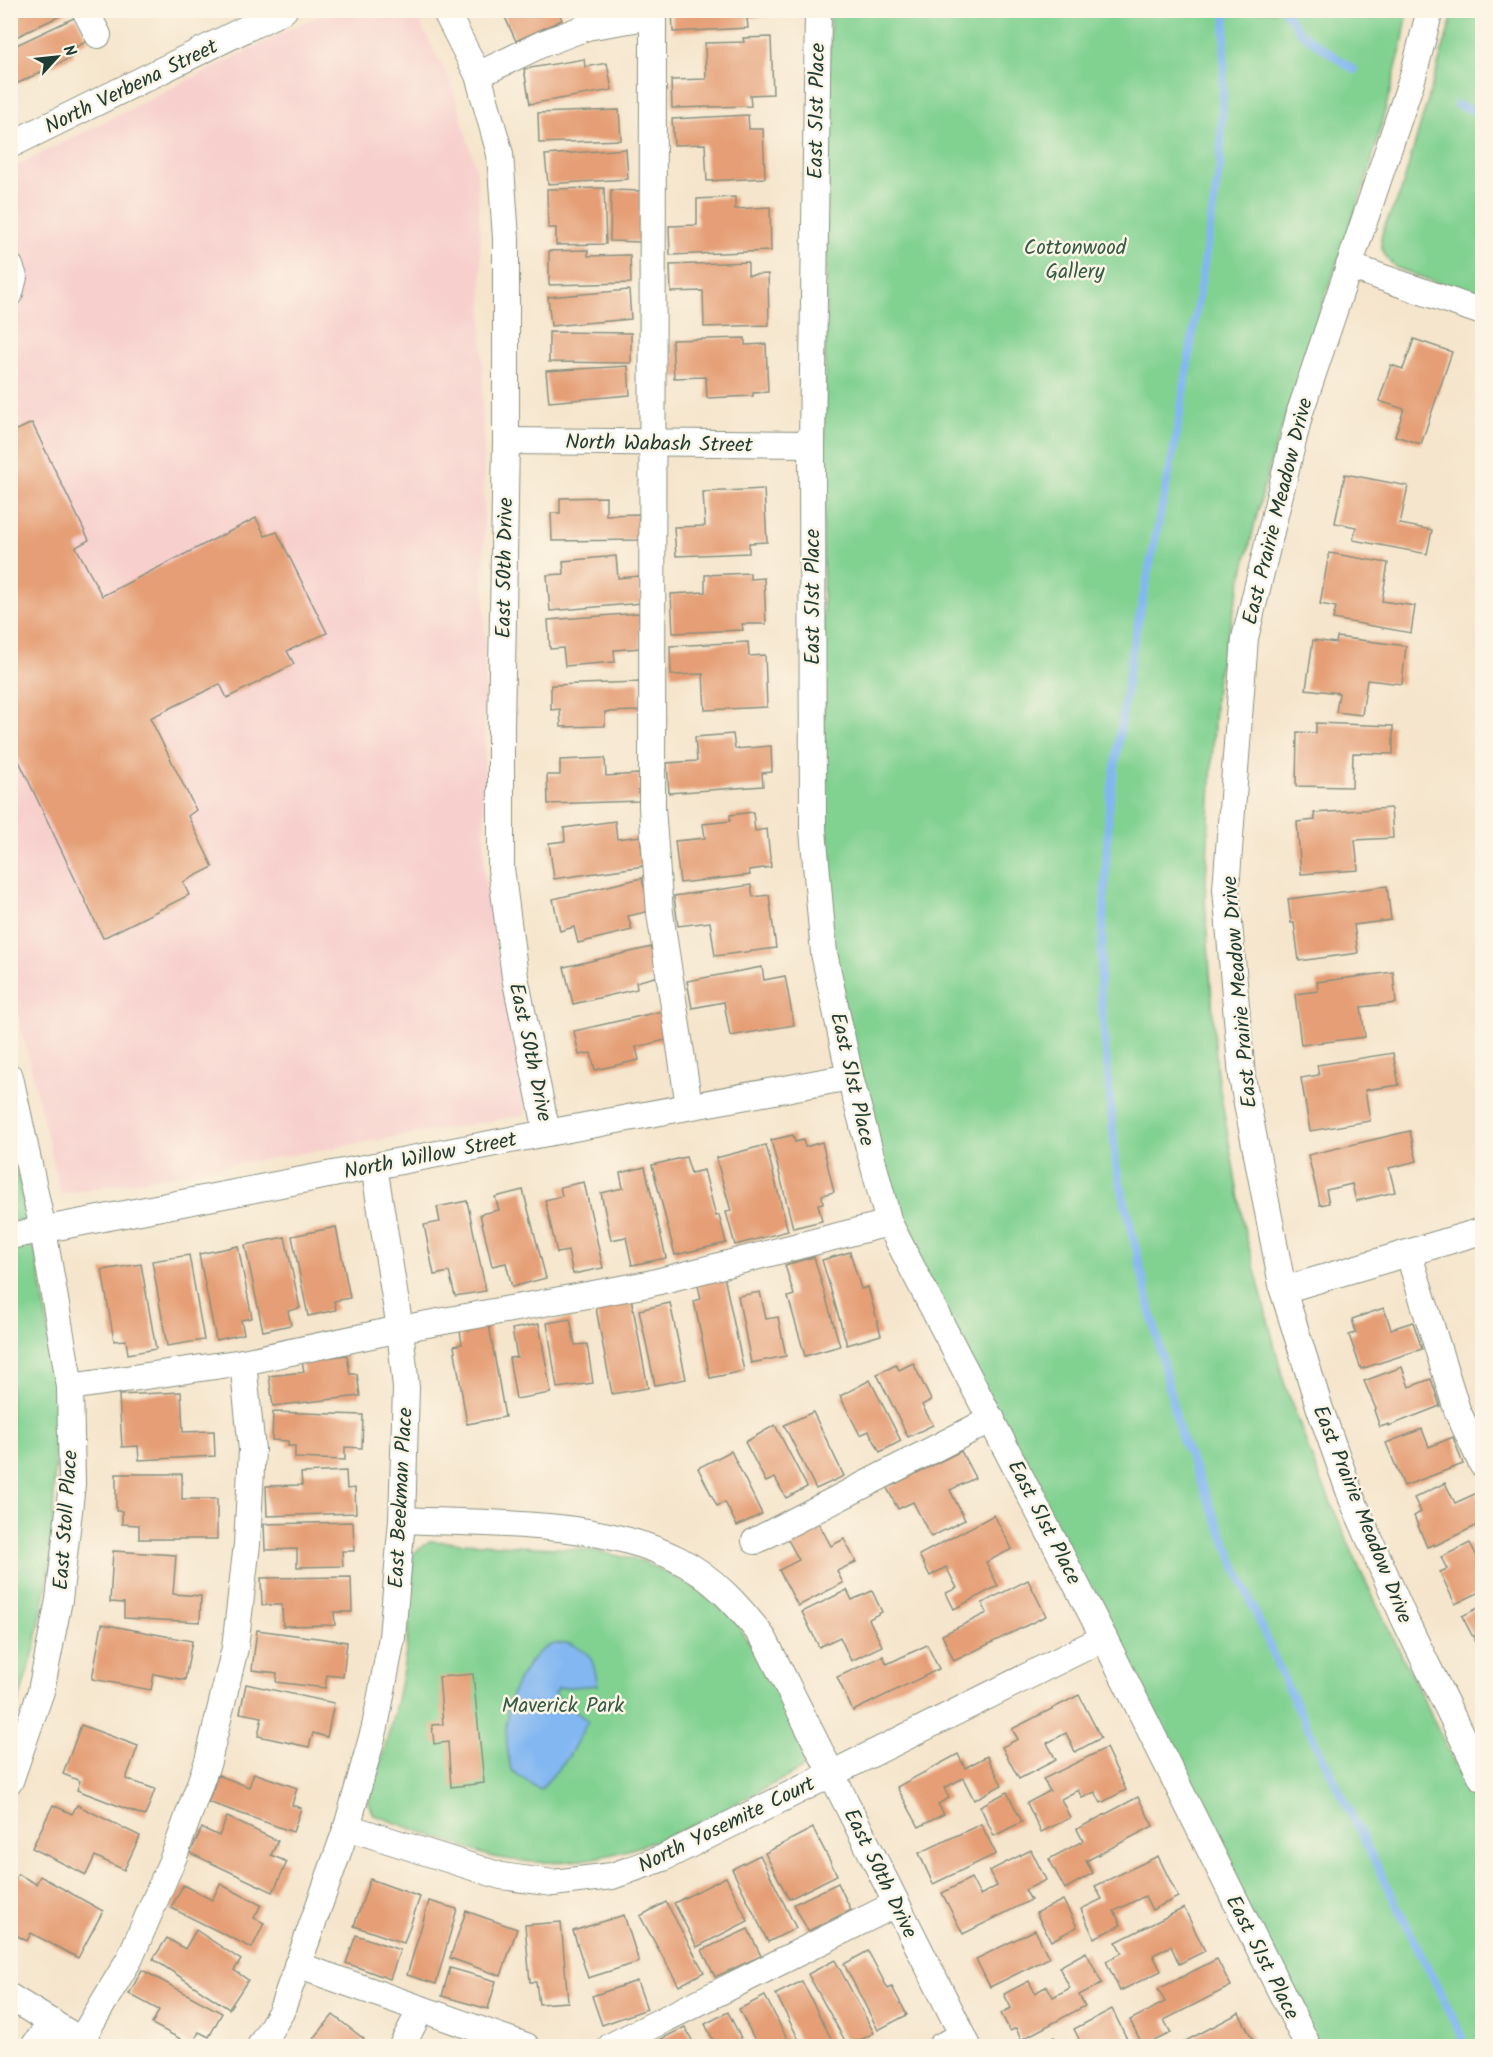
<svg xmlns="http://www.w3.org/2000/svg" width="1493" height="2057" font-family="Kalam,sans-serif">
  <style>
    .built { fill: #f7d0cd }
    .green { fill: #81d191; stroke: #508762; stroke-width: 1.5 }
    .water { fill: #83b7f1; stroke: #517a92; stroke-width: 1.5 }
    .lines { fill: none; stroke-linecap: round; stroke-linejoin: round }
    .stream { stroke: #83b7f1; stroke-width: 8 }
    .building { fill: #e59e74 }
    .minor-casing { stroke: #8a9180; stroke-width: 28 }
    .minor { stroke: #fff; stroke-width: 26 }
    .labels { text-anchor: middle; stroke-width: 5; stroke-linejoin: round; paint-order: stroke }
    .street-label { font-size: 21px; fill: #1f3d34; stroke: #fcf5e5 }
    .park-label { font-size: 21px; fill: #335b47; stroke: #fcf5e5 }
  </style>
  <rect width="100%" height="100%" fill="#fcf5e5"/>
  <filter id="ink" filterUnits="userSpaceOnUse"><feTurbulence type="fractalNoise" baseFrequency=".0167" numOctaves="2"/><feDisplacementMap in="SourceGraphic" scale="12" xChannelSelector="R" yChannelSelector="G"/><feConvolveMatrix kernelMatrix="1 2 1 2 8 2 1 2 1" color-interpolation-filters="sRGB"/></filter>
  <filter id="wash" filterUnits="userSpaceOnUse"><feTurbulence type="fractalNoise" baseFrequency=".008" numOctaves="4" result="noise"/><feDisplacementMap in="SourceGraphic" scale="24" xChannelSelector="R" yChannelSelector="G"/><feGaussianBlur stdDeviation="1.35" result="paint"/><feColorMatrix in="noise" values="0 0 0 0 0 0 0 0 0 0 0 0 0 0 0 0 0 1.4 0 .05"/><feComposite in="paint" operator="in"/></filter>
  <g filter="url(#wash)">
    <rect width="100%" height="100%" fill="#f5e5cc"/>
    <path class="built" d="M327,11H414L453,87L477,173L482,277L485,646L484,877L526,1115L61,1194L10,982V169Z"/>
    <g class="green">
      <path d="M830,11H1408L1402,45L1369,172L1311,337L1266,478L1216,683L1205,900L1217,1073L1244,1228L1284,1382L1314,1464L1361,1572L1482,1819V2046H1317L894,1213L835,969L824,857L823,507Z"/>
      <path d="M1454,11H1482V300L1395,267C1365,240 1391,220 1401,191Z"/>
      <path d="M10,1142L38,1262L57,1388L52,1558L34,1651L11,1725Z"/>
      <path d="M429,1541L591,1550L642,1561L691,1585L732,1617L760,1659L806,1748L802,1769C701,1820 613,1881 494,1857C481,1855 468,1848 456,1844C428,1834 401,1825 374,1815L368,1801C385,1752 398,1703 406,1652C411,1620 411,1587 413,1554Z"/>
    </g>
    <path class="water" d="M567,1643C593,1652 593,1660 598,1685L558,1688L554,1693L560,1700L588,1721L569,1756L540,1790L511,1770C503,1732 503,1700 526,1668C532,1659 539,1650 549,1646C554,1643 562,1643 567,1643Z"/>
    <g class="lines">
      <g class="stream">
        <path d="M1226,10L1220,165L1175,444L1132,651L1109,806L1100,988L1116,1165L1180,1434L1284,1680L1467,2046"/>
        <path d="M1284,10L1300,32L1354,70"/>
        <path d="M1457,105L1482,113"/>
      </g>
    </g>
    <g id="blocks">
      <g class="building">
        <path d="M10,10H72L10,40Z"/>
        <path d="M509,10H558L562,20L516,41L503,13Z"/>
        <path d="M672,10H766V17L747,18L748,28L673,32Z"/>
        <path d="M76,17L88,41L71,49L74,56L10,87V48Z"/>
        <path d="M771,37L773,94L750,95L751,106L672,108L671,80L706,79L705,43L744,42L743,38Z"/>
        <path d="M584,59L585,67L607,63L612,90L530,104L524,69Z"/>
        <path d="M619,110L621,140L539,143L538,113Z"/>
        <path d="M748,115L749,129H763L765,178L707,181L705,144L674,145L672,119Z"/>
        <path d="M626,149L628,179L548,184L545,155Z"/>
        <path d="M604,188L606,244L556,245V228H548L547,189Z"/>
        <path d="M611,190L641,191L640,242L610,241Z"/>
        <path d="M735,197V209L770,207L771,251L670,255L669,226L697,225V199Z"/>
        <path d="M588,250V256L630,255L631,283L549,285V251Z"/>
        <path d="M748,262V275L768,274L769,325L704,327L703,291L671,292L670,265Z"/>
        <path d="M629,290L631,319L551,326L548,297Z"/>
        <path d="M549,332L631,333V363L549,362Z"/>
        <path d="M745,338V345L766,344L768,392L753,393V396L707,398L706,377L674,378L672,340Z"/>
        <path d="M1414,339L1452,352L1421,444L1395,436L1404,409L1379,401L1391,365L1403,369Z"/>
        <path d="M628,366L630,395L549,402L546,371Z"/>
        <path d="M10,422L15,431L32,423L89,540L76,547L102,596L256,518L265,536L277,532L327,633L287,651L294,664L227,698L220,684L150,718L196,810L188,816L213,867L183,882L189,895L103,938L10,742Z"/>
        <path d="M1345,474L1408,486L1400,524L1432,530L1427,554L1353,540L1356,527L1335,523Z"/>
        <path d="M764,489L767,542L749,543V553L676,556L674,527L705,526L703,492Z"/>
        <path d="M606,497V515L640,514L641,540L552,541L551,513H560V498Z"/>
        <path d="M1329,553L1388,563L1382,601L1415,606L1411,633L1333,619L1336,607L1320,604Z"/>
        <path d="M616,556L618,578L639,576L642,603L550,611L547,575L564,574L563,561Z"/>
        <path d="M750,573V579L764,578L766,624H742L743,630L673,633L671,594L705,592V575Z"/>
        <path d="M639,613L641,648L614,650L615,662L565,666L563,648L550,649L548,620Z"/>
        <path d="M1337,637L1406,646L1402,684L1367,680L1362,715L1336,712L1339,693L1306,689L1313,640L1336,643Z"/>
        <path d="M748,642L749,656L765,655L767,707L705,710L703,674L671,675L670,646Z"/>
        <path d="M639,682L640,711L605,712V726L561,727L560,709L551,710V685Z"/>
        <path d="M1316,723L1393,726V754L1353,753L1352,787L1296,786L1297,732L1316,733Z"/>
        <path d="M733,734L735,749L771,746L772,772L762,773L763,786L669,793L667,763L697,761L695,737Z"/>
        <path d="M605,758L606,776L639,774L640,801L548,804L547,775H560V760Z"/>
        <path d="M1391,808L1393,838L1355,840L1358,870L1301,874L1297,822L1315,820L1314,813Z"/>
        <path d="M753,812L755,831L767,829L771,867L749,870L750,875L680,883L675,841L705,838L703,824L730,821V815Z"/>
        <path d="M615,821L617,839L640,836L644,866L554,879L549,843L565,841L564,828Z"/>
        <path d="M642,878L650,911L628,916L632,930L578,943L574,927L560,931L553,899Z"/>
        <path d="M751,885L753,897L769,895L776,948L715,956L710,922L678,926L674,896Z"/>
        <path d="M1387,886L1391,920L1354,925L1358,953L1299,961L1294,923H1291L1288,899Z"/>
        <path d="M652,947L659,976L636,982L637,989L573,1004L564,967Z"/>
        <path d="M762,967L764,980L785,976L794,1025L730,1036L724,1002L692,1008L687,981Z"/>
        <path d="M1393,972L1396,1003L1361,1007L1365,1037L1301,1045L1295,994L1318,991L1317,982Z"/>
        <path d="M663,1011L670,1039L636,1047L639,1060L595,1070L591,1053L579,1055L574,1031Z"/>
        <path d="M1393,1053L1399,1085L1365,1090L1370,1121L1310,1131L1301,1078L1319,1075L1317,1065Z"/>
        <path d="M1410,1131L1417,1161L1389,1168L1395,1192L1356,1201L1352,1184L1326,1190L1329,1203L1320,1205L1308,1155Z"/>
        <path d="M793,1135L795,1142L803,1140L805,1147L822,1142L834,1192L822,1195L823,1203L818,1204L822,1221L793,1228L771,1140Z"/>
        <path d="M766,1145L788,1231L735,1245L726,1212L731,1211L716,1158Z"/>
        <path d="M686,1157L691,1173L704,1170L716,1216L719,1215L726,1243L675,1255L652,1165Z"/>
        <path d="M645,1167L666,1258L632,1265L626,1237L611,1240L601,1193L623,1188L620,1173Z"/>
        <path d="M584,1182L603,1268L573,1274L568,1251L557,1253L545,1200L562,1196L560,1187Z"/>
        <path d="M523,1190L546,1278L512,1287L506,1263L492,1266L480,1214L499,1210L495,1197Z"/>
        <path d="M467,1201L486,1291L455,1296L449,1272L434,1275L424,1225L440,1222L437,1207Z"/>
        <path d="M336,1227L350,1298L334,1301L336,1310L308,1316L292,1236Z"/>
        <path d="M285,1237L300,1308L288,1311L291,1325L263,1331L245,1245Z"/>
        <path d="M238,1246L252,1318L241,1320L244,1334L216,1340L199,1254Z"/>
        <path d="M850,1252L861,1289L868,1287L881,1335L847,1345L822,1260Z"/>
        <path d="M189,1255L204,1340L167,1346L152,1261Z"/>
        <path d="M814,1257L840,1346L805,1356L788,1297L794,1295L785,1265Z"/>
        <path d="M141,1264L156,1349L128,1354L126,1340L114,1341L102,1270Z"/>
        <path d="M724,1276L744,1371L710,1378L694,1301L701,1299L697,1281Z"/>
        <path d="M760,1292L766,1319L778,1317L786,1356L751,1363L738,1296Z"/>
        <path d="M631,1297L648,1388L612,1394L595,1303Z"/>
        <path d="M670,1303L686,1379L655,1385L639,1310Z"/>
        <path d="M1384,1308L1391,1329L1413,1322L1422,1349L1361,1369L1349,1335L1356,1333L1352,1319Z"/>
        <path d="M488,1319L505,1417L467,1424L454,1346L462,1344L459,1324Z"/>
        <path d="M570,1319L575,1345L587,1344L593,1383L557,1388L547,1323Z"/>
        <path d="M539,1324L551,1393L516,1399L509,1358L517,1357L512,1329Z"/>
        <path d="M347,1355L350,1374H357L360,1396L273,1406L269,1376L304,1372L302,1361Z"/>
        <path d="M913,1363L931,1400L922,1405L933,1425L908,1437L877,1374L896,1365L899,1370Z"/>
        <path d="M1402,1367L1409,1387L1431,1379L1440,1406L1389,1426V1424L1380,1427L1374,1410L1376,1409L1364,1381Z"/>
        <path d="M870,1380L901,1441L880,1452L869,1431L860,1435L840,1396Z"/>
        <path d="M181,1392L183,1432L214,1431L215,1456L139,1460L138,1446L122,1447L119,1395Z"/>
        <path d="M273,1412L363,1415L362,1448L345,1447V1460L295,1458V1446H288V1441L272,1440Z"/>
        <path d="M813,1412L844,1476L816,1489L784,1425Z"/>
        <path d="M775,1425L807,1487L786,1498L775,1478L766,1482L745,1442Z"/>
        <path d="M1422,1429L1429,1447L1453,1437L1463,1464L1404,1486L1386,1443Z"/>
        <path d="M731,1451L762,1514L737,1526L725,1502L717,1506L698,1468Z"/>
        <path d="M961,1451L975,1478L950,1490L965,1520L931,1537L913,1502L898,1509L887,1488Z"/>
        <path d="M346,1471L347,1489L355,1488L356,1513L267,1516L266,1486L302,1485L301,1473Z"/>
        <path d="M116,1474H182V1499H217V1539H139V1525L122,1524V1511H116Z"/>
        <path d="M1445,1483L1455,1503L1477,1493L1482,1505V1523L1434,1546V1544L1427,1547L1414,1516L1421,1512L1414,1498Z"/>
        <path d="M994,1515L1012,1549L986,1562L998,1586L954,1609L946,1593L957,1588L946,1567L930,1576L919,1555Z"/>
        <path d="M353,1522L354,1551H342L343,1566L297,1567V1549L265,1550L264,1524Z"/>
        <path d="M818,1522L831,1546L844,1539L856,1562L837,1571L843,1583L798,1606L779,1570L799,1560L787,1538Z"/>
        <path d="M1470,1543L1480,1562L1482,1560V1591L1455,1604L1440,1572L1447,1569L1441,1557Z"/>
        <path d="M113,1551L176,1555L173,1594L201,1596L200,1622L124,1618V1603L110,1602Z"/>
        <path d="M351,1577L352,1612H334L335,1625L283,1626L282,1605H262L261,1578Z"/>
        <path d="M1028,1580L1046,1616L954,1661L942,1635L987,1613L982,1603Z"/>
        <path d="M847,1590L852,1600L872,1591L882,1612L869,1619L882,1646L851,1661L840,1637L819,1647L802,1612Z"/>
        <path d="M1482,1606V1657L1474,1640V1636L1473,1637L1462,1616Z"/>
        <path d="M102,1624L192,1641L185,1680L154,1674L151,1690L92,1679Z"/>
        <path d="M257,1630L347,1642L343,1677L327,1675L325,1688L276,1682L277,1673L252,1670Z"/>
        <path d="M927,1645L939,1669L853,1711L837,1677L883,1656L887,1664Z"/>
        <path d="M473,1674L484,1783L451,1787L448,1742L434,1744L432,1725L443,1724L439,1677Z"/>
        <path d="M246,1684L334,1703L327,1737L313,1733L309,1747L258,1736L262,1717L240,1713Z"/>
        <path d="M1079,1695L1101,1738L1075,1752L1066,1733L1047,1743L1056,1760L1019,1779L1002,1747L1018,1739L1012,1729Z"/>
        <path d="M81,1725L138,1746L126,1779L155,1789L145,1816L77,1790L80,1781L63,1774Z"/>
        <path d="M1106,1748L1126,1790L1101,1803L1095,1792L1082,1798L1078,1790L1061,1799L1070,1818L1041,1832L1027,1803L1050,1791L1043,1779Z"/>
        <path d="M958,1754L965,1768L987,1756L1002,1785L974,1800L963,1778L944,1788L949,1798L938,1804L944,1814L919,1827L897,1787Z"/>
        <path d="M254,1773L297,1788L292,1805L301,1808L293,1832L208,1802L218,1775L249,1787Z"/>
        <path d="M1007,1792L1022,1822L994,1836L980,1806Z"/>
        <path d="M1138,1797L1153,1826L1086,1861L1093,1873L1065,1889L1049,1859L1083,1841L1077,1829Z"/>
        <path d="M53,1805L72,1814L77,1805L140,1836L124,1870L95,1856L86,1875L32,1848Z"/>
        <path d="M227,1817L278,1841L271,1855L287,1862L273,1892L190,1853L202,1828L219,1836Z"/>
        <path d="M981,1824L996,1854L933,1884L919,1853Z"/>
        <path d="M813,1828L837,1875L789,1899L765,1853Z"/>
        <path d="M1031,1850L1046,1880L1025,1890L1031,1900L963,1934L942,1893L971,1878L980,1895L997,1886L989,1871Z"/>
        <path d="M760,1855L796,1928L768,1942L732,1869Z"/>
        <path d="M1158,1856L1178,1897L1152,1910L1145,1896L1114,1911L1121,1925L1094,1938L1081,1909L1102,1899L1095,1886Z"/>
        <path d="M18,1874L36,1884L40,1876L103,1911L78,1958L31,1933L27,1941L10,1932V1888Z"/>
        <path d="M726,1877L748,1921L697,1947L674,1903Z"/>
        <path d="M370,1879L420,1897L404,1943L354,1926Z"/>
        <path d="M838,1883L851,1910L808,1931L794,1904Z"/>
        <path d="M220,1884L261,1905L254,1918L264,1923L252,1948L171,1908L183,1885L212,1900Z"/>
        <path d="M1063,1900L1077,1927L1051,1941L1036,1913Z"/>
        <path d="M429,1901L457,1909L436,1984L407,1975Z"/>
        <path d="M666,1902L704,1972L679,1986L640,1916Z"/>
        <path d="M1184,1908L1205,1951L1179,1964L1171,1946L1153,1955L1161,1971L1120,1991L1106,1961L1122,1953L1116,1942Z"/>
        <path d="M466,1911L517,1929L501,1976L450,1958Z"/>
        <path d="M624,1915L639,1962L588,1978L573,1931Z"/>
        <path d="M561,1922L568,2002L539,2004L536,1982H530L525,1925Z"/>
        <path d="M748,1929L761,1956L715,1977L702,1950Z"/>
        <path d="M196,1930L241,1960L234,1970L248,1980L229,2009L153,1959L167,1938L185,1949Z"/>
        <path d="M1035,1930L1049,1958L990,1987L976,1959Z"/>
        <path d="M356,1935L400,1950L390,1979L346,1963Z"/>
        <path d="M868,1951L888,1989L892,1987L907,2015L878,2030L844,1964Z"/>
        <path d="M1086,1952L1102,1983L1079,1995L1085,2006L1021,2040L1016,2028L1010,2031L1001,2013L1011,2008L1004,1994L1029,1981L1035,1993L1047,1986L1053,1997L1070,1988L1059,1967Z"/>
        <path d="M1217,1959L1231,1986L1164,2020L1171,2033L1143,2046L1130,2020L1165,2002L1158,1989Z"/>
        <path d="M835,1960L874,2033L848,2046L808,1974Z"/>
        <path d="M450,1968L496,1981L488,2009L442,1996Z"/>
        <path d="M142,1970L222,2013L209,2037L199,2032L192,2045L152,2024L159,2010L129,1994Z"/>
        <path d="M637,1981L647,2009L602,2025L592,1996Z"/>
        <path d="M802,1981L820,2017L835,2046H802L776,1994Z"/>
        <path d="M765,1996L791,2046H758L739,2009Z"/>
        <path d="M1112,2009L1127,2039L1115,2046H1074L1081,2043L1074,2029Z"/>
        <path d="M728,2012L745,2046H716L705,2024Z"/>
        <path d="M1239,2013L1256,2046H1176Z"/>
        <path d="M333,2015L364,2039L358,2046H308Z"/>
        <path d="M685,2027L695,2046H662L659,2040Z"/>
        <path d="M1054,2037L1059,2046H1035Z"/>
      </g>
    </g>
  </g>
  <g filter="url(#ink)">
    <use href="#blocks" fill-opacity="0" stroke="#8a9180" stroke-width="1.5"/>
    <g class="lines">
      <g class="minor-casing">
        <g id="minor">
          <path d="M85,10L98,35"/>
          <path d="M445,10L478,75L500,154L506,238V441L501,728V868L515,977L547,1133"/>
          <path d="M653,10L652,808L660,913L689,1106"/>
          <path d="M818,10L812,444L813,830L824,953L850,1077L889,1223L1104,1638L1308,2046"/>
          <path d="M1430,10L1413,76L1300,412L1245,638L1226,889L1242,1077L1283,1290L1320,1409L1352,1499L1404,1618L1482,1778"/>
          <path d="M478,75L542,44L587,27L653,16"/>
          <path d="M10,145L284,10"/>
          <path d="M10,266L14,277L10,293"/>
          <path d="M1349,266L1482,312"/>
          <path d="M506,441L812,444"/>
          <path d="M10,1077L43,1230L70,1387L72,1484L59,1600L41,1691L10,1781"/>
          <path d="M10,1236L547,1133L850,1077"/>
          <path d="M1409,1255L1457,1410L1482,1464"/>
          <path d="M1283,1290L1482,1231"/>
          <path d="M70,1387L243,1362L400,1329L648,1284L889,1223"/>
          <path d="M402,1520C488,1524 599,1520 677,1559C713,1577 740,1607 764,1639L968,2046"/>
          <path d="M755,1541L992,1419"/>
          <path d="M347,1827L501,1876L553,1883L612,1876L663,1858L1104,1638"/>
          <path d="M297,1965L526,2046"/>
          <path d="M10,1997L90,2046"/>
          <path d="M81,2040L130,1958L174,1856L208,1761L235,1648L247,1544L252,1450L243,1362"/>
          <path d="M34,2046L52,2022"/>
          <path d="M260,2046L281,2012L347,1827L375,1727L392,1637L402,1520L406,1388L400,1329L374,1166"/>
          <path d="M402,2046L421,2009"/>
          <path d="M611,2046L896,1904"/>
          <path d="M941,2046L963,2036"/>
        </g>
      </g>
      <use href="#minor" class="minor"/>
    </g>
  </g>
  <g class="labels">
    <g class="street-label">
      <text transform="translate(131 86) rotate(-26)" y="7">North Verbena Street</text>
      <text transform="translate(816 111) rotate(-89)" y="7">East 51st Place</text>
      <text transform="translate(659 443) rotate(1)" y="7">North Wabash Street</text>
      <text transform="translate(1277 511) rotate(-76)" y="7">East Prairie Meadow Drive</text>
      <text transform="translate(504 568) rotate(-89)" y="7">East 50th Drive</text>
      <text transform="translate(812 597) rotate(-90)" y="7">East 51st Place</text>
      <text transform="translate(1239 992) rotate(-95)" y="7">East Prairie Meadow Drive</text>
      <text transform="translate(531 1052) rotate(78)" y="7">East 50th Drive</text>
      <text transform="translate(853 1079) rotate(77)" y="7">East 51st Place</text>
      <text transform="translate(430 1155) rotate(-11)" y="7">North Willow Street</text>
      <text transform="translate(400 1498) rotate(-87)" y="7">East Beekman Place</text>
      <text transform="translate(1363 1514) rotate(68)" y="7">East Prairie Meadow Drive</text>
      <text transform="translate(65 1520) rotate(-86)" y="7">East Stoll Place</text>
      <text transform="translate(1045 1522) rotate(63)" y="7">East 51st Place</text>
      <text transform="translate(726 1824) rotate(-26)" y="7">North Yosemite Court</text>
      <text transform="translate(881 1873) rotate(64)" y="7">East 50th Drive</text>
      <text transform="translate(1263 1957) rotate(63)" y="7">East 51st Place</text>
    </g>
    <g class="park-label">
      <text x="1075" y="254">Cottonwood<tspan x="1075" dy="24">Gallery</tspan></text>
      <text x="563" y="1712">Maverick Park</text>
    </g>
  </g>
  <rect width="1493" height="2057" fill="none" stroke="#fcf5e5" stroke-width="36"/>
  <g transform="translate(57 57) rotate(63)" stroke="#fcf5e5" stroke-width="4.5" paint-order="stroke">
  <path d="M0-4.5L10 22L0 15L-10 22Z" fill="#1f3d34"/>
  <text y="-9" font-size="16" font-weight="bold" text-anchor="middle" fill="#1f3d34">N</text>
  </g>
</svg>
